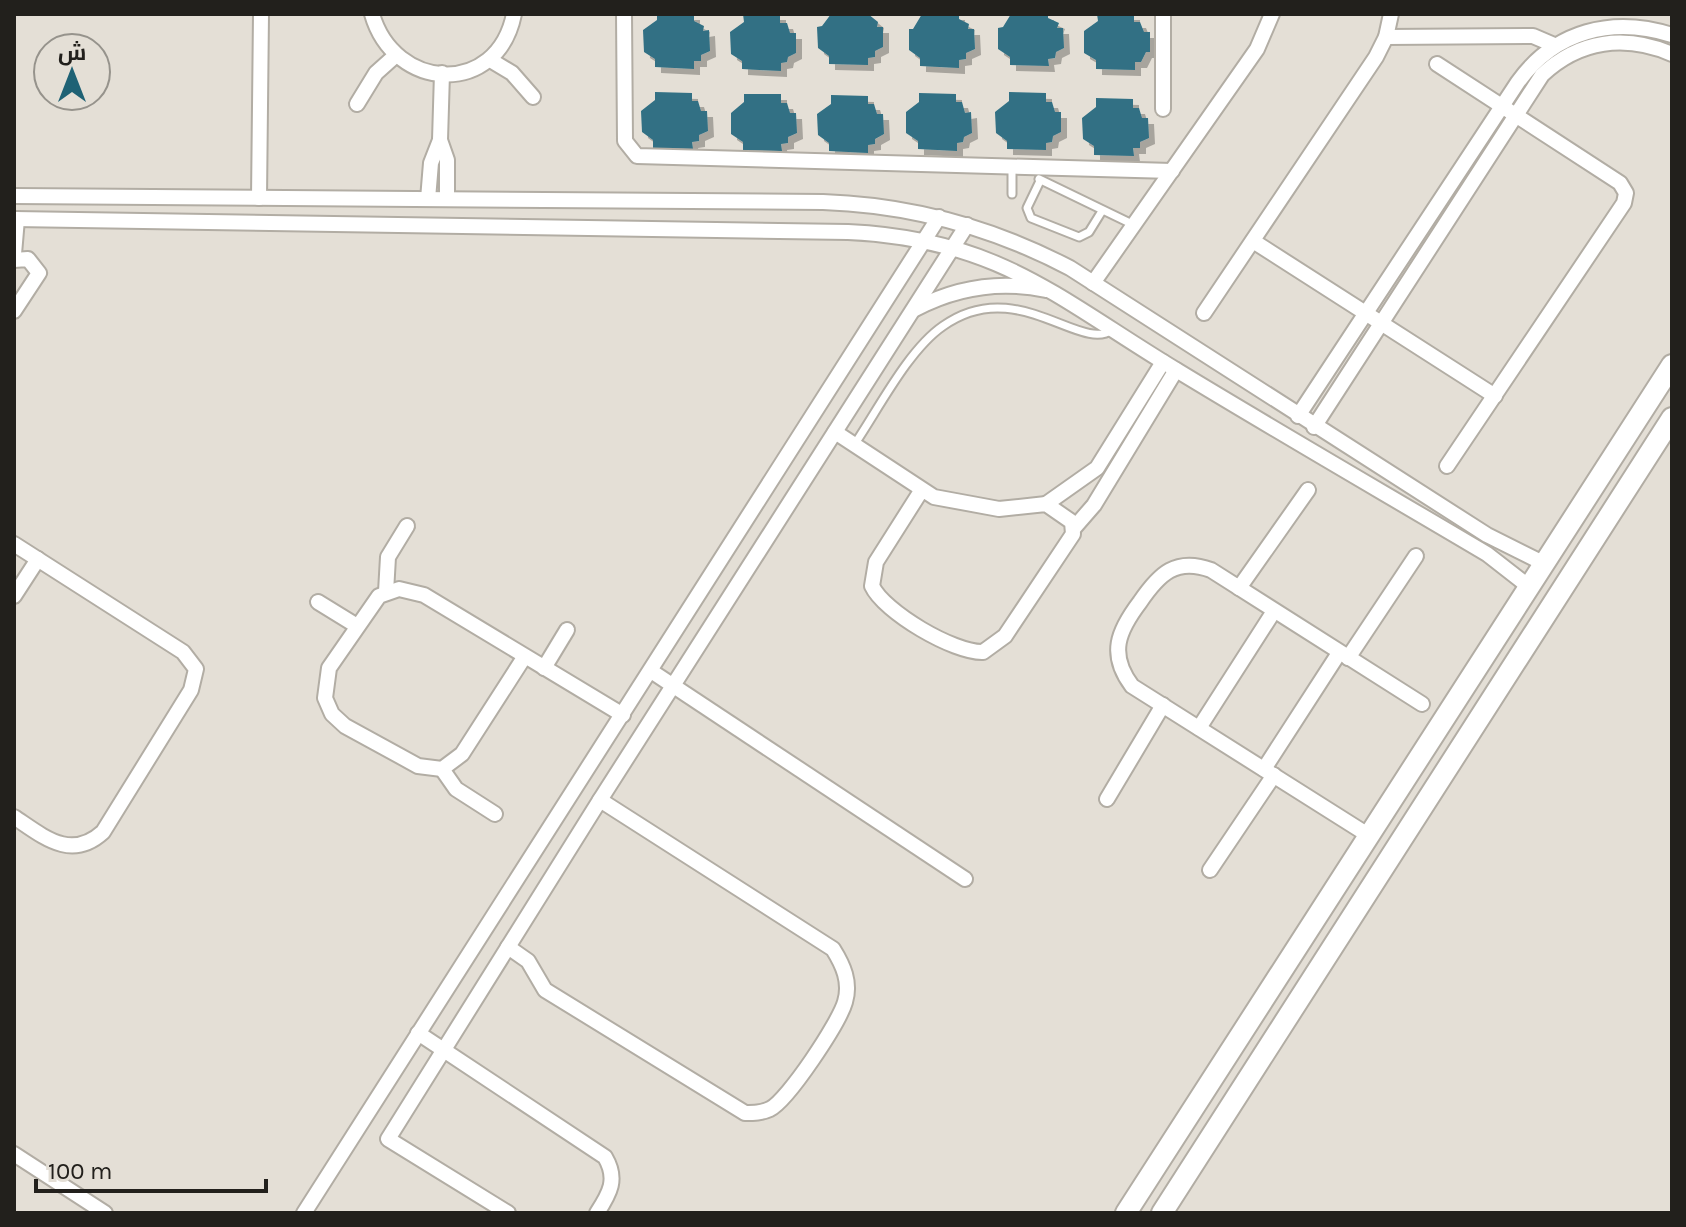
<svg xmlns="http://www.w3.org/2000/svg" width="1686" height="1227" font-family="Karla,Cairo,sans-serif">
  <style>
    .building { fill: #307084; filter: url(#shadow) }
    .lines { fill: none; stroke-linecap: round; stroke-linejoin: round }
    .lane-casing { stroke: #b2ada4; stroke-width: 11 }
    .street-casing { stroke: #b2ada4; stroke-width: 18 }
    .secondary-casing { stroke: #b2ada4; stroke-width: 24 }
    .lane { stroke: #fff; stroke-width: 7 }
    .street { stroke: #fff; stroke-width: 14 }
    .secondary { stroke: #fff; stroke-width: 20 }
  </style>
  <defs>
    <filter id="shadow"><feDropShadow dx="6" dy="6" stdDeviation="0" flood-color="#0004"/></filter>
  </defs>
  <rect width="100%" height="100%" fill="#e4dfd6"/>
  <g class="building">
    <path d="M657,14H694V21L704,26L703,31L709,30L710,51L701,55V61H694V69L655,67V59L644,52L643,30L657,20Z"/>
    <path d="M743,14H780V23H787L790,33H796V53L788,57L787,62L781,63V71L742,69V61L731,54L730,32L744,22Z"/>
    <path d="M831,14H868L878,22L877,27H883V47L875,51V57L868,58V65L829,64V56L818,48L817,27L822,26Z"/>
    <path d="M922,14H959V19L969,24L968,29H974L975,49L966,53V59L959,60V68L920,66V58L909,50V29H913Z"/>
    <path d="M1011,14H1048V18L1059,23L1057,28H1063L1064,48L1056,52L1055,58L1048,59L1049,66L1010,65V57L998,49V28L1003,27Z"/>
    <path d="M1097,14H1134V22H1140L1144,32H1150V52H1146L1141,62H1135V70L1096,69V60L1084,53V31L1098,21Z"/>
    <path d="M655,92L692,93V101H698L701,111H707L708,131L699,135V141L692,142L693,149L653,148V140L642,132L641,111L655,100Z"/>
    <path d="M1009,92L1046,93V102H1052L1055,112H1061V132L1053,136L1052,142L1046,143V150L1007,149V141L996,133L995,112L1009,101Z"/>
    <path d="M919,93L956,94V102H962L965,113L971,112L972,133L964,137L963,142L957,143V151L918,149V141L906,133V112L919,102Z"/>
    <path d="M744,94H781V103H787L790,113H796L797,133L788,137V143L781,144L782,151L743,150V142L731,134V113L744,102Z"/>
    <path d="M831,95L868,96V104H874L877,114H883L884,134L875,139V144L868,145V153L829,151V143L818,135L817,114L831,104Z"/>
    <path d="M1096,98L1133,99V108H1139L1142,118H1148L1149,138L1140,142V148H1133L1134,156L1094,155V146L1083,139L1082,118L1096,107Z"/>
  </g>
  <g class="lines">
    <g class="lane-casing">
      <g id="lane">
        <path d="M1012,167V194"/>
        <path d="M1039,179L1134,225"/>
        <path d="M1040,181L1027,208L1031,218L1079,237L1089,232L1102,211"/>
        <path d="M854,445C878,410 908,350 943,326C1016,274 1080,353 1112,330"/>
      </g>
    </g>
    <g class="street-casing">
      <g id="street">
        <path d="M372,14C394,91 497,98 514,14"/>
        <path d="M624,14L625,141L637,156L1172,171"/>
        <path d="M1163,14V109"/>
        <path d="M1386,37L1533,36L1554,45"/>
        <path d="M492,61L512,73L533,97"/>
        <path d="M1437,64L1620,183L1626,193L1624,203L1447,466"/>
        <path d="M442,73L440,140L447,160V199"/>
        <path d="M357,104L376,73L395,56"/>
        <path d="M14,196L823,202C910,205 992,227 1070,268L1487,535L1543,563"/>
        <path d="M259,198L261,14"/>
        <path d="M428,199L431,163L440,140"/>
        <path d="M14,219L848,232C999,239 1057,298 1178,371C1280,433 1384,493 1487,554L1528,586"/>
        <path d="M1253,241L1495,396"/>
        <path d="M14,254L17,219"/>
        <path d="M14,260L28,259L39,273L14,311"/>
        <path d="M1093,283L1257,49L1272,14"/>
        <path d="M915,309C957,287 999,280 1046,290"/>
        <path d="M1204,313L1376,57L1386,37L1391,14"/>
        <path d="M1298,416L1518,82C1555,31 1612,16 1672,35"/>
        <path d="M1314,427L1542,75C1579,40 1625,34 1672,54"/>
        <path d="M835,432L934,497L999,509L1046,504L1072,522L1073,534L1005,636L983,652C954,653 884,612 872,586L876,562L921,491"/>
        <path d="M1046,504L1097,468L1163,362"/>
        <path d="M1074,528L1094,505L1176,370"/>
        <path d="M14,544L183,652L196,669L191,690L103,832C71,861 44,837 14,817"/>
        <path d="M1239,588L1308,490"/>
        <path d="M386,592L388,557L407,526"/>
        <path d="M14,596L38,559"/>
        <path d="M318,602L357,626"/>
        <path d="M525,656L462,754L442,769L418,766L345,726L332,714L325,698L329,668L379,596L399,589L424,595L623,715"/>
        <path d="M1348,658L1416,556"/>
        <path d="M544,668L567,630"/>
        <path d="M651,671L965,879"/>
        <path d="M1199,728L1274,611"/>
        <path d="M442,769L456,789L495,814"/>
        <path d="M1264,769L1339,653"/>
        <path d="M1107,799L1163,705"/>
        <path d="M1368,835L1132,686C1108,654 1118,631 1140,602C1159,574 1176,557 1211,570L1422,704"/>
        <path d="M1210,870L1274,775"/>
        <path d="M508,947L528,961L545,990L745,1113C754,1113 761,1113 770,1109C788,1100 839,1023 845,1002C851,982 843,965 833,949L600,800"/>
        <path d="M418,1033L605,1157C618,1179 610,1193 597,1213"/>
        <path d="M14,1154L105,1213"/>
        <path d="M304,1213L939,217"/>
        <path d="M508,1213L388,1139L600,800L967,225"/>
      </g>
    </g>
    <g class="secondary-casing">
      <g id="secondary">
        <path d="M1126,1213L1672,365"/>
        <path d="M1162,1213L1672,418"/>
      </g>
    </g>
    <use href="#lane" class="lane"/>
    <use href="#street" class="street"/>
    <use href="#secondary" class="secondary"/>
  </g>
  <rect width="1686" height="1227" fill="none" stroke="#22201c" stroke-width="32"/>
  <g transform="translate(72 72)"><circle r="38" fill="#e4dfd6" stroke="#96938c" stroke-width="2"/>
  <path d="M0-6L14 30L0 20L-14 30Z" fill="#1f6275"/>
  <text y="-12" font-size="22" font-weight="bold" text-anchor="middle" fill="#22201c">ش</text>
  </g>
  <path d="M36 1179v12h230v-12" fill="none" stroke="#22201c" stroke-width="4"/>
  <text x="48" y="1179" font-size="24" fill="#22201c" stroke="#e4dfd6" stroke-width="6" paint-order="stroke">100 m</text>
</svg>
